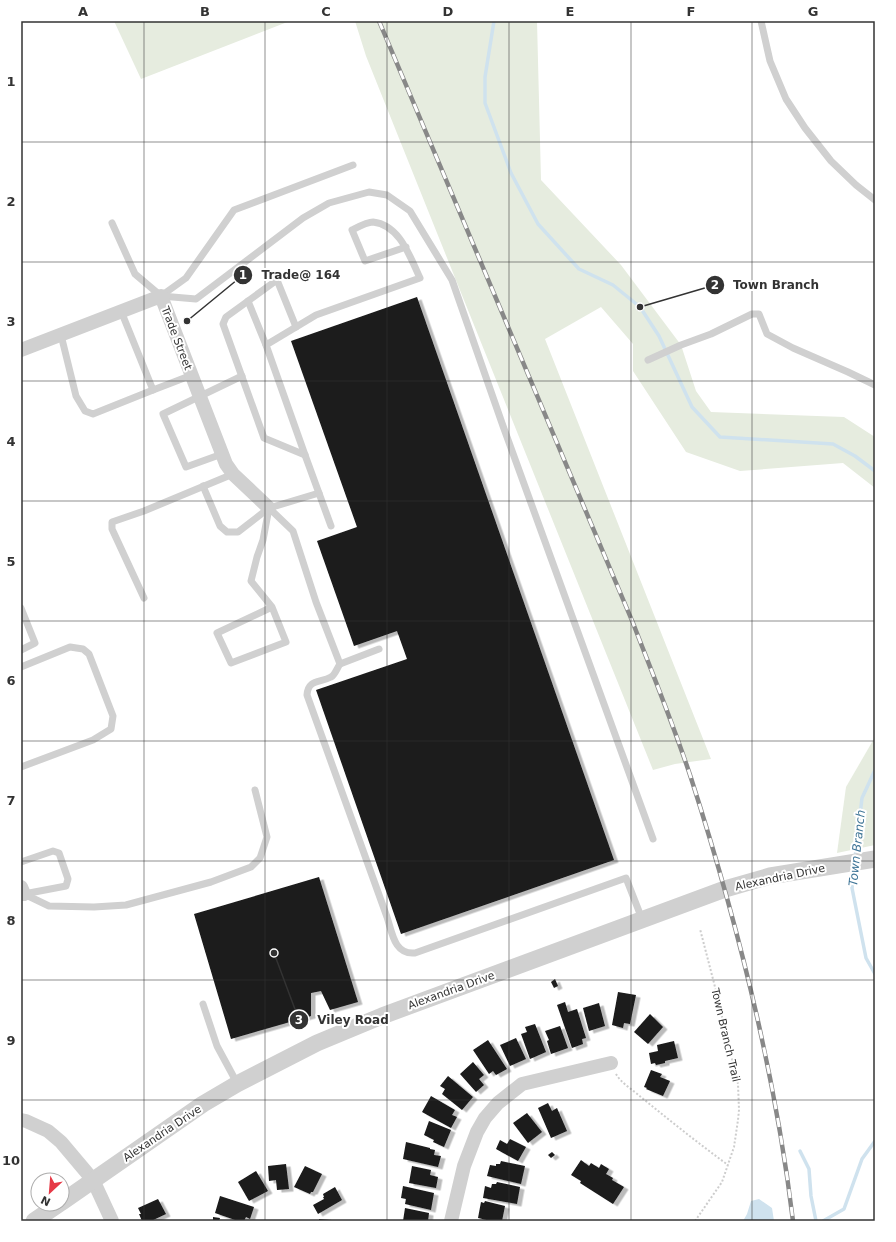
<svg xmlns="http://www.w3.org/2000/svg" width="896" height="1242" font-family="'DejaVu Sans',sans-serif">
  <style>
    .green { fill: #e6ecdf }
    .water { fill: #cfe2ee }
    .lines { fill: none; stroke-linecap: round; stroke-linejoin: round }
    .stream { stroke: #cfe2ee; stroke-width: 3.5 }
    .building { fill: #1a1a1a; filter: url(#shadow) }
    .path { stroke: #cdcdcd; stroke-width: 2; stroke-dasharray: 2 2; stroke-linecap: butt }
    .service { stroke: #d0d0d0; stroke-width: 7 }
    .minor { stroke: #d0d0d0; stroke-width: 14 }
    .tertiary { stroke: #d0d0d0; stroke-width: 17 }
    .rail-casing { stroke: #888; stroke-width: 4.5 }
    .rail { stroke: #fff; stroke-width: 3; stroke-dasharray: 9; stroke-linecap: butt }
    .grid { fill: none; stroke: #333; stroke-width: 1; stroke-opacity: 0.55 }
    .labels { text-anchor: middle; stroke-width: 4; stroke-linejoin: round; paint-order: stroke }
    .street-label { font-size: 11px; fill: #333; stroke: #fff }
    .water-label { font-size: 12px; font-style: italic; fill: #3f7597; stroke: #fff }
    .leader { fill: none; stroke: #333; stroke-width: 1.5 }
    .callout-dot { fill: #333; stroke: #fff; stroke-width: 1.5 }
    .mark-label { font-size: 12px; text-anchor: middle; font-weight: bold; fill: #fff }
    .callout-label { font-size: 12px; text-anchor: middle; font-weight: bold; fill: #333; stroke: #fff; stroke-width: 4; stroke-linejoin: round; paint-order: stroke }
    .neatline { fill: none; stroke: #333; stroke-width: 1.5 }
    .grid-label { font-size: 13px; text-anchor: middle; font-weight: bold; fill: #333 }
  </style>
  <defs>
    <filter id="shadow"><feDropShadow dx="4.5" dy="2.5" stdDeviation="0" flood-color="#0004"/></filter>
  </defs>
  <rect width="100%" height="100%" fill="#fff"/>
  <g class="green">
    <path d="M114,21H290L141,79Z"/>
    <path d="M355,21H537L541,180L621,265L681,345L696,391L711,412L844,417L875,437V488L843,463L740,471L686,452L633,371V344L601,307L545,339L711,759L675,764L653,770L437,233L366,56Z"/>
    <path d="M875,737V845L837,853L846,787Z"/>
  </g>
  <path class="water" d="M759,1199L772,1208L774,1221H743L747,1214L751,1201Z"/>
  <g class="lines">
    <g class="stream">
      <path d="M494,21L485,77V103L511,173L538,224L579,269L613,285L640,307L659,336L692,407L720,437L833,444L855,456L875,471"/>
      <path d="M855,858L862,798L875,770"/>
      <path d="M854,868L852,888L866,958L875,974"/>
      <path d="M800,1151L809,1169L811,1196L816,1221"/>
      <path d="M823,1221L844,1209L862,1159L875,1141"/>
    </g>
  </g>
  <g class="building">
    <path d="M417,297L614,860L401,934L316,690L407,659L397,631L354,646L317,541L357,527L291,341Z"/>
    <path d="M319,877L358,1002L330,1010L321,991L311,993V1016L231,1039L194,914Z"/>
    <path d="M555,979L558,986L554,988L551,982Z"/>
    <path d="M618,992L636,995L630,1024L624,1023L623,1028L612,1025Z"/>
    <path d="M565,1002L568,1012L577,1009L586,1038L582,1039L583,1044L572,1048L557,1005Z"/>
    <path d="M599,1003L605,1026L589,1031L583,1008Z"/>
    <path d="M650,1014L663,1027L648,1044L634,1032Z"/>
    <path d="M535,1024L546,1052L530,1059L521,1034L527,1032L525,1027Z"/>
    <path d="M560,1026L568,1048L551,1054L547,1041L549,1040L545,1031Z"/>
    <path d="M516,1038L526,1059L510,1066L500,1045Z"/>
    <path d="M488,1040L507,1069L496,1075L493,1071L489,1074L473,1050Z"/>
    <path d="M674,1041L678,1058L665,1061V1063L656,1065L655,1063L651,1064L649,1053L658,1051L657,1045Z"/>
    <path d="M473,1062L484,1075L479,1079L484,1085L476,1092L460,1074Z"/>
    <path d="M651,1070L662,1074L660,1077L670,1081L663,1096L646,1089L647,1088L644,1087Z"/>
    <path d="M448,1076L473,1097L462,1110L442,1094L445,1089L440,1086Z"/>
    <path d="M431,1096L455,1110L452,1115L457,1117L451,1128L422,1112Z"/>
    <path d="M548,1103L552,1111L557,1108L567,1131L551,1138L538,1108Z"/>
    <path d="M527,1113L542,1132L528,1143L513,1123Z"/>
    <path d="M429,1121L451,1130L444,1147L433,1142L434,1140L424,1135Z"/>
    <path d="M510,1139L526,1147L518,1161L496,1149L500,1140L507,1144Z"/>
    <path d="M406,1142L430,1148V1149L435,1150L434,1155L441,1156L438,1167L403,1159Z"/>
    <path d="M552,1152L555,1155L551,1158L548,1155Z"/>
    <path d="M581,1160L589,1166L591,1163L599,1168L601,1164L609,1169L606,1174L613,1178L612,1180L624,1187L613,1204L580,1183L581,1181L571,1175Z"/>
    <path d="M501,1161L525,1166L521,1184L487,1176L490,1165L496,1166V1164H500Z"/>
    <path d="M286,1164L289,1189L277,1190L276,1180L269,1181L268,1166Z"/>
    <path d="M305,1166L322,1174L313,1192H311L310,1194L294,1187Z"/>
    <path d="M412,1166L431,1170L430,1175L438,1177L436,1188L409,1183Z"/>
    <path d="M256,1171L268,1191L249,1201L238,1182Z"/>
    <path d="M497,1182L520,1187L517,1204L483,1198L485,1186L491,1188L492,1184H496Z"/>
    <path d="M403,1186L434,1193L431,1210L405,1204L406,1199L401,1198Z"/>
    <path d="M335,1187L342,1200L318,1214L313,1205L324,1199L323,1197H324L323,1194Z"/>
    <path d="M220,1196L254,1207L250,1219L246,1217L244,1221H238L215,1213Z"/>
    <path d="M158,1199L166,1214L151,1221H142L139,1214H141L138,1208Z"/>
    <path d="M485,1201L505,1206L502,1221H491L478,1218L481,1202L484,1203Z"/>
    <path d="M405,1208L429,1213L428,1221H403Z"/>
    <path d="M213,1217L220,1218L219,1221H213Z"/>
    <path d="M319,1219L332,1220V1221H319Z"/>
  </g>
  <g class="lines">
    <g class="path">
      <path d="M616,1074C621,1083 633,1090 641,1097C669,1120 698,1143 728,1165"/>
      <path d="M695,1221L722,1182L734,1147L738,1120L739,1110L738,1084L714,983L700,929"/>
    </g>
    <g class="service">
      <path d="M761,21L770,61L786,99L805,128L831,161L856,185L875,200"/>
      <path d="M112,223L135,274L161,296L196,299L303,218L329,203L369,192L387,195L410,211L452,280L503,426L653,839"/>
      <path d="M161,296L186,278L234,210L353,165"/>
      <path d="M248,301L266,345"/>
      <path d="M121,311L153,390L192,375"/>
      <path d="M296,327L277,280L226,317L223,324L264,438L305,455"/>
      <path d="M61,335L76,396L85,411L93,414L153,390"/>
      <path d="M648,360L681,345L711,334L752,314H759L767,334L793,348L848,372L875,385"/>
      <path d="M222,454L186,467L163,414L242,376"/>
      <path d="M203,486L220,526L227,532H238L269,508L319,493"/>
      <path d="M269,508L263,540L257,557L251,581L272,607L286,642L231,663L217,633L272,607"/>
      <path d="M269,508L293,531L316,602L340,664L379,649"/>
      <path d="M331,526L305,455L266,345L316,315L420,278C410,257 400,225 373,222C367,222 358,227 352,230L365,261L406,247"/>
      <path d="M144,598L112,529V522L144,511L233,474"/>
      <path d="M21,608L35,643L21,650"/>
      <path d="M340,664C337,668 335,675 331,677C320,683 308,679 307,695L387,917C392,932 394,955 415,953L626,878L642,919"/>
      <path d="M21,667L70,647L83,649L89,654L113,716L111,729L93,740L21,767"/>
      <path d="M21,862L53,851L59,853L68,879L66,886L24,894"/>
      <path d="M24,894L49,906L94,907L126,905L211,882L251,867L260,858L267,837L255,790"/>
      <path d="M203,1004L217,1046L237,1083"/>
    </g>
    <g class="minor">
      <path d="M21,350L161,296L226,464L233,474L269,508"/>
      <path d="M21,887L24,894"/>
      <path d="M21,1120L26,1121L48,1131L61,1142L93,1180L112,1221"/>
      <path d="M451,1221L464,1166L477,1132L485,1118L498,1103L522,1084L611,1063"/>
    </g>
    <g class="tertiary">
      <path d="M62,1202L203,1104L237,1084L317,1043L382,1016L725,889L770,876L875,859"/>
      <path d="M34,1221L59,1204"/>
    </g>
    <g class="rail-casing">
      <path id="rail" d="M379,21L633,623C653,675 674,726 691,778C737,921 775,1072 793,1221"/>
    </g>
    <use href="#rail" class="rail"/>
  </g>
  <path class="grid" d="M144,21V1221M265,21V1221M387,21V1221M509,21V1221M631,21V1221M752,21V1221M21,142H875M21,262H875M21,381H875M21,501H875M21,621H875M21,741H875M21,861H875M21,980H875M21,1100H875"/>
  <g class="labels">
    <g class="street-label">
      <text transform="translate(177 338) rotate(69)" y="4">Trade Street</text>
      <text transform="translate(780 877) rotate(-12)" y="4">Alexandria Drive</text>
      <text transform="translate(451 990) rotate(-20)" y="4">Alexandria Drive</text>
      <text transform="translate(726 1035) rotate(77)" y="4">Town Branch Trail</text>
      <text transform="translate(162 1133) rotate(-34)" y="4">Alexandria Drive</text>
    </g>
    <g class="water-label">
      <text transform="translate(857 848) rotate(-84)" y="4">Town Branch</text>
    </g>
  </g>
  <path class="leader" d="M187 321L243 275M640 307L715 285M274 953L299 1020"/>
  <g class="callout-dot">
    <circle cx="187" cy="321" r="4"/>
    <circle cx="640" cy="307" r="4"/>
    <circle cx="274" cy="953" r="4"/>
    <circle cx="243" cy="275" r="10"/>
    <circle cx="715" cy="285" r="10"/>
    <circle cx="299" cy="1020" r="10"/>
  </g>
  <g class="mark-label">
    <text x="243" y="279">1</text>
    <text x="715" y="289">2</text>
    <text x="299" y="1024">3</text>
  </g>
  <g class="callout-label">
    <text x="301" y="279">Trade@ 164</text>
    <text x="776" y="289">Town Branch</text>
    <text x="353" y="1024">Viley Road</text>
  </g>
  <rect width="896" height="1242" fill="none" stroke="#ffffff" stroke-width="44"/>
  <g transform="translate(50 1192) rotate(206)"><circle r="19" fill="#ffffff" stroke="#adadad"/>
  <path d="M0-3L7 15L0 10L-7 15Z" fill="#e63946"/>
  <text y="-6" font-size="11" font-weight="bold" text-anchor="middle" fill="#333333">N</text>
  </g>
  <rect x="22" y="22" width="852" height="1198" class="neatline"/>
  <g class="grid-label">
    <text x="83" y="16">A</text>
    <text x="205" y="16">B</text>
    <text x="326" y="16">C</text>
    <text x="448" y="16">D</text>
    <text x="570" y="16">E</text>
    <text x="691" y="16">F</text>
    <text x="813" y="16">G</text>
    <text x="11" y="86">1</text>
    <text x="11" y="206">2</text>
    <text x="11" y="326">3</text>
    <text x="11" y="446">4</text>
    <text x="11" y="566">5</text>
    <text x="11" y="685">6</text>
    <text x="11" y="805">7</text>
    <text x="11" y="925">8</text>
    <text x="11" y="1045">9</text>
    <text x="11" y="1165">10</text>
  </g>
</svg>
